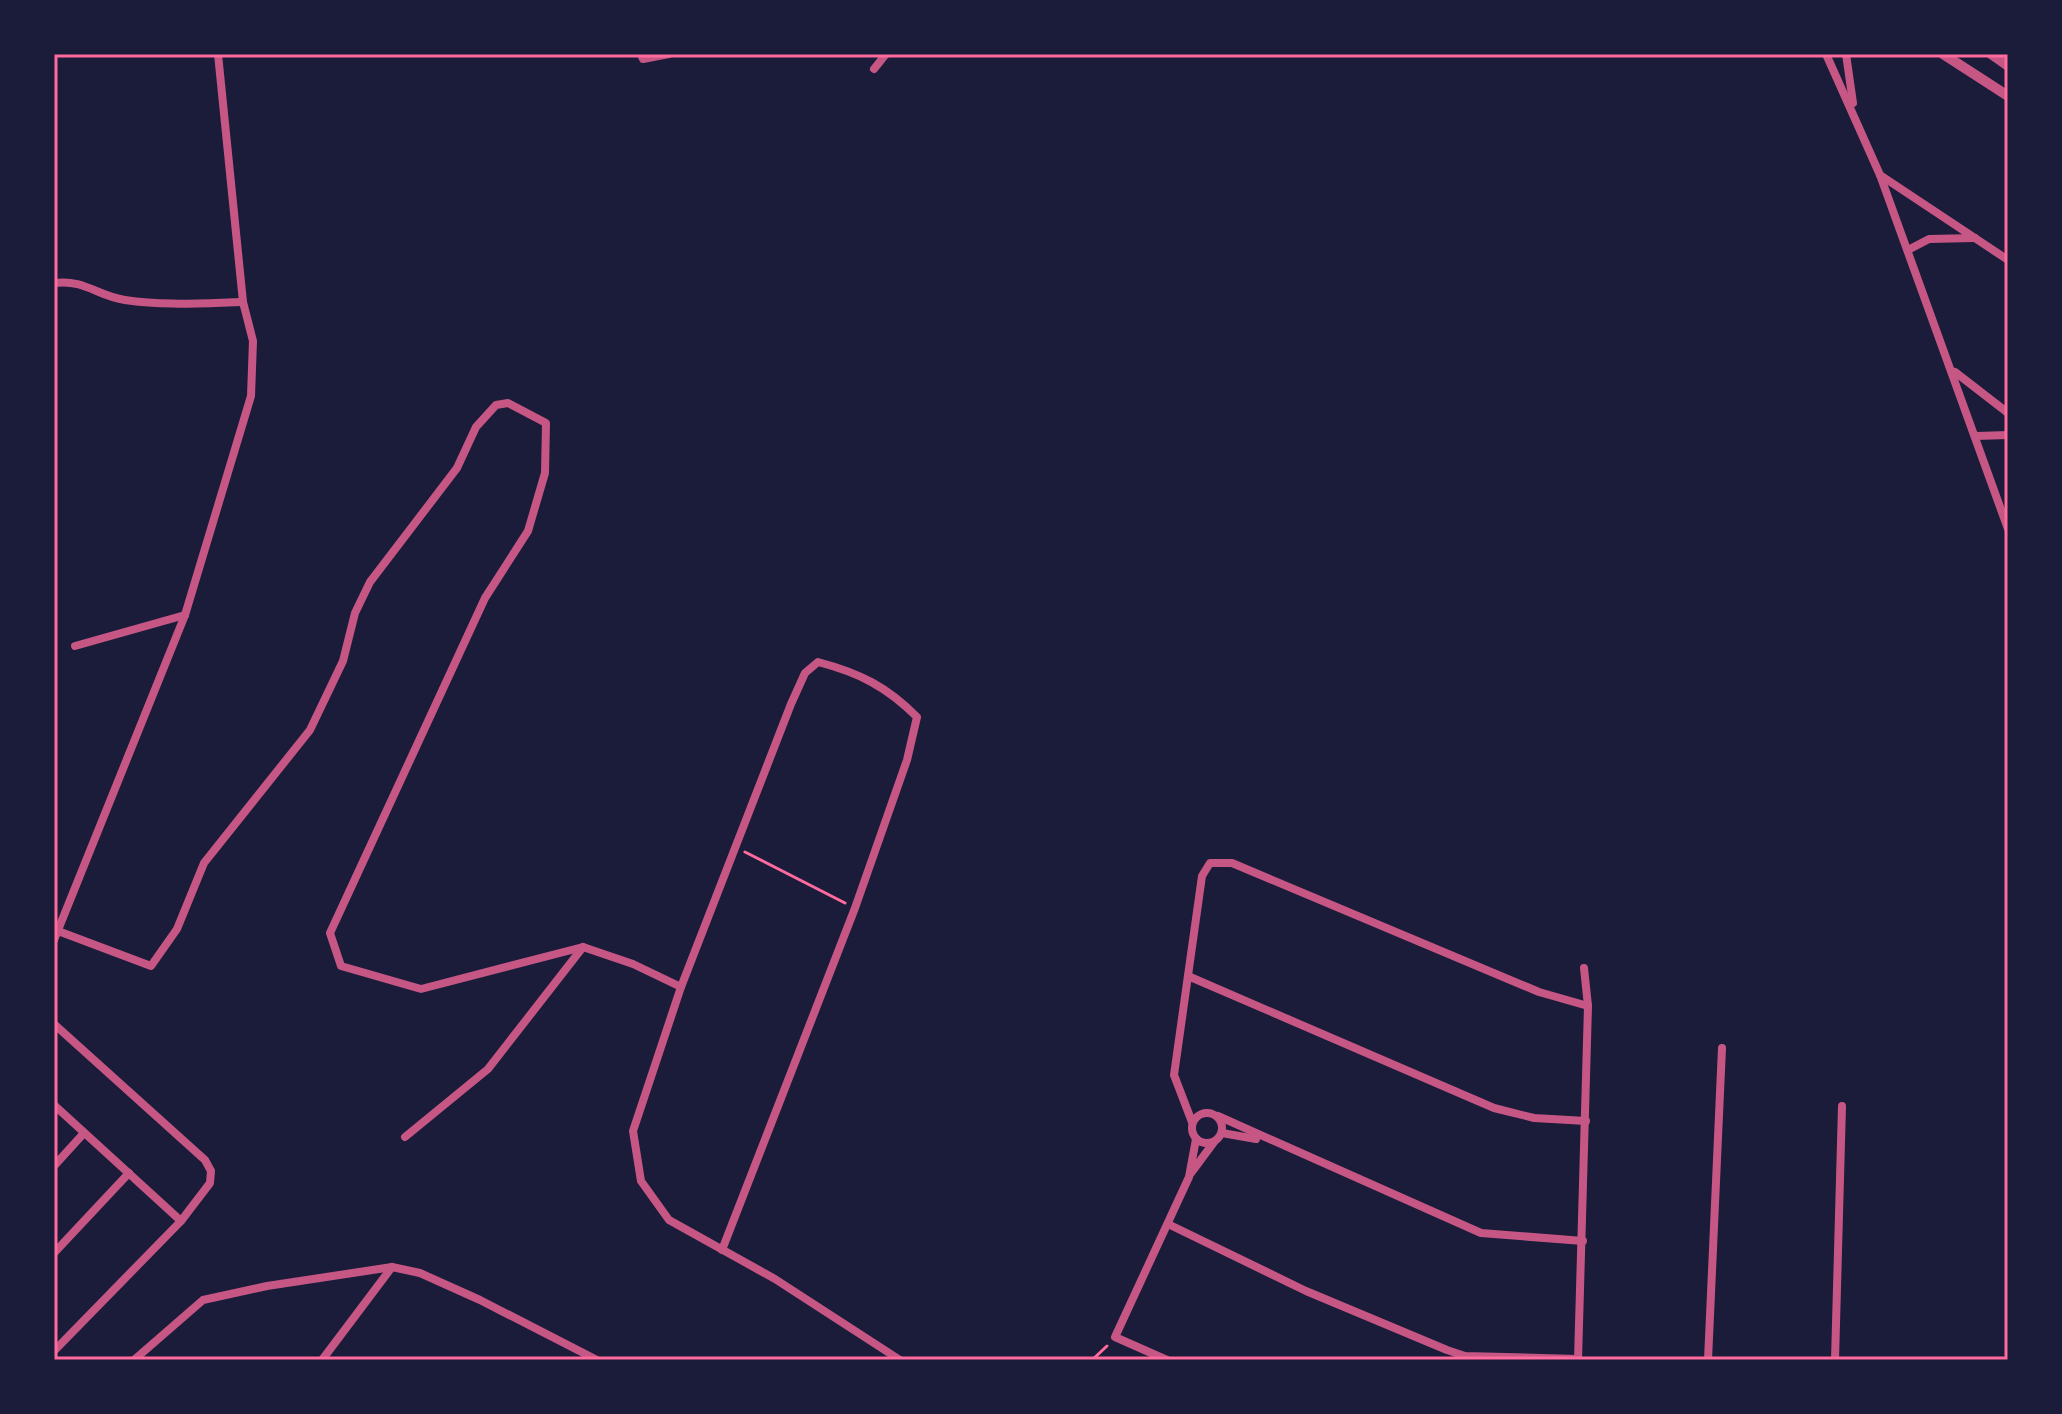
<svg xmlns="http://www.w3.org/2000/svg" width="2062" height="1414" font-family="'PT Sans',sans-serif">
  <style>
    .lines { fill: none; stroke-linecap: round; stroke-linejoin: round }
    .path { stroke: #ff6b9d; stroke-width: 3 }
    .minor { stroke: #c65784; stroke-width: 8 }
    .tertiary { stroke: #c65784; stroke-width: 10 }
    .neatline { fill: none; stroke: #ff6b9d; stroke-width: 3 }
  </style>
  <rect width="100%" height="100%" fill="#1b1b3a"/>
  <g class="lines">
    <g class="path">
      <path d="M745,852L845,903"/>
      <path d="M1092,1360L1107,1346"/>
    </g>
    <g class="minor">
      <path d="M641,54L643,59L669,54"/>
      <path d="M1826,54L1880,175L2008,529"/>
      <path d="M1846,54L1853,103"/>
      <path d="M874,69L886,54"/>
      <path d="M1880,175L2008,260"/>
      <path d="M1908,250L1929,239L1975,238"/>
      <path d="M54,283C85,279 97,296 125,300C164,306 204,303 243,302"/>
      <path d="M1955,372L2008,413"/>
      <path d="M1976,436L2008,435"/>
      <path d="M75,646L185,615"/>
      <path d="M58,931L151,966L177,929L204,863L310,730L343,661L355,613L370,582L457,468L476,427L496,405L508,403L546,423L545,473L528,531L485,598L330,933L341,966L421,989L583,947L633,964L681,987"/>
      <path d="M54,940L185,615L251,396L253,341L243,302L218,54"/>
      <path d="M1188,976L1494,1108L1534,1118L1586,1121"/>
      <path d="M54,1024L205,1160L211,1171L210,1183L181,1221L54,1351"/>
      <path d="M54,1105L181,1221"/>
      <circle cx="1207" cy="1128" r="15"/>
      <path d="M1218,1116L1481,1233L1583,1241"/>
      <path d="M1192,1122L1174,1075L1202,876L1210,863H1232L1539,992L1588,1006"/>
      <path d="M1222,1133L1256,1139"/>
      <path d="M405,1137L488,1069L583,947"/>
      <path d="M54,1166L84,1133"/>
      <path d="M1191,1173L1214,1142"/>
      <path d="M1168,1224L1306,1291L1447,1350L1465,1356L1578,1359"/>
      <path d="M722,1250L855,908L907,760L917,717C887,687 860,673 818,662L805,673L791,704L681,987L633,1131L641,1181L669,1220L775,1279L900,1360"/>
      <path d="M54,1253L129,1173"/>
      <path d="M134,1360L203,1300L267,1286L392,1267L420,1273L480,1300L597,1360"/>
      <path d="M322,1360L392,1267"/>
      <path d="M1167,1360L1115,1337L1189,1177L1196,1139"/>
      <path d="M1578,1360L1588,1006L1584,968"/>
      <path d="M1708,1360L1722,1048"/>
      <path d="M1835,1360L1842,1106"/>
    </g>
    <g class="tertiary">
      <path d="M1943,54L2008,96"/>
      <path d="M1991,54L2008,66"/>
    </g>
  </g>
  <rect width="2062" height="1414" fill="none" stroke="#1b1b3a" stroke-width="112"/>
  <rect x="56" y="56" width="1950" height="1302" class="neatline"/>
</svg>
